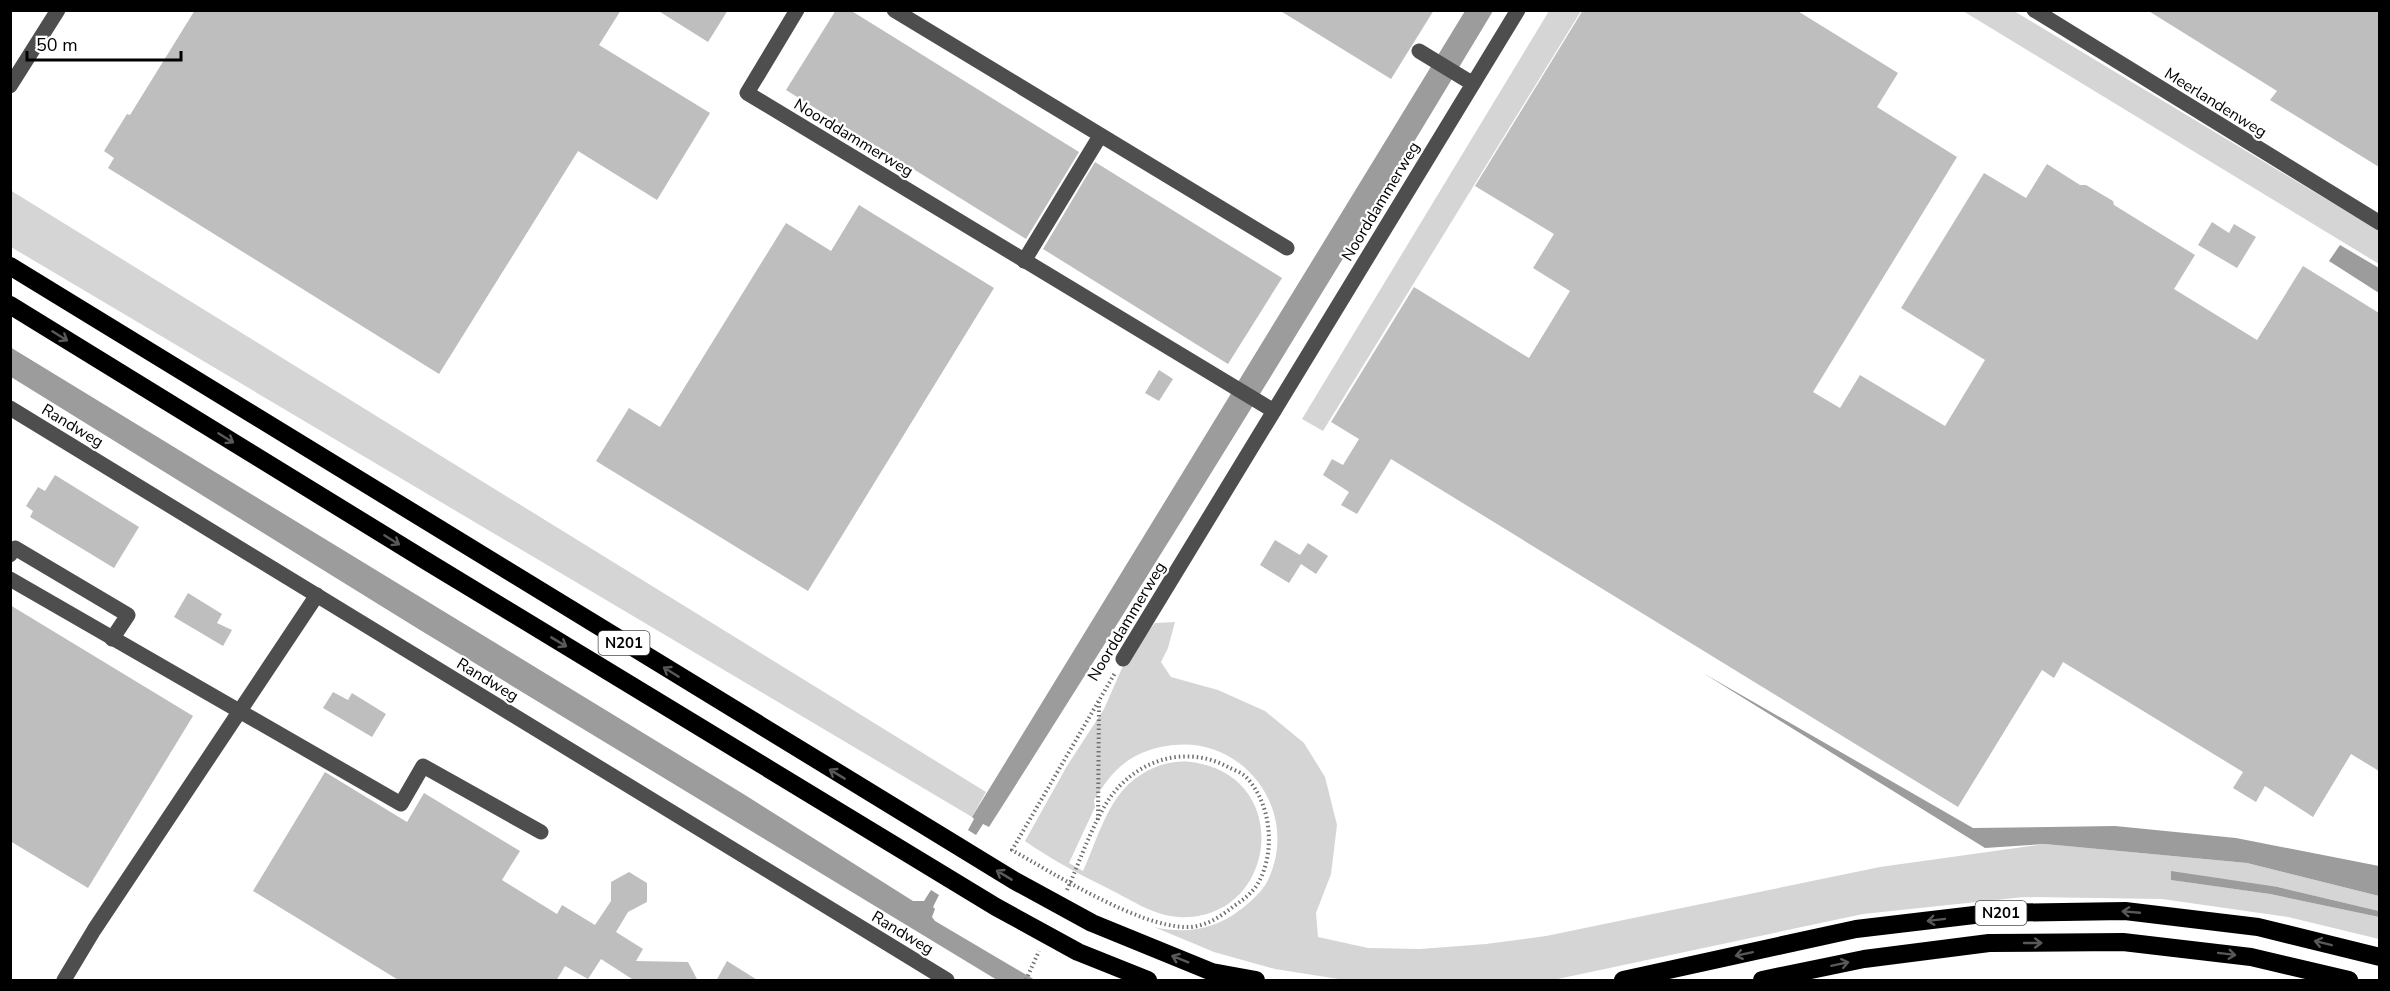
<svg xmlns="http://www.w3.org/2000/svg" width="2390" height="991" font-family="'Nunito Sans',sans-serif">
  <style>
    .green { fill: #d5d5d5 }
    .water { fill: #9c9c9c }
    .building { fill: #bebebe }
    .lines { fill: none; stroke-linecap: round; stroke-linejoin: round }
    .path { stroke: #707070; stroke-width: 4; stroke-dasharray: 1.5 3; stroke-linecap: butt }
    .minor { stroke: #4e4e4e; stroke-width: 15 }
    .highway { stroke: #000; stroke-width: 18 }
    .oneway { stroke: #595959 }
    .labels { text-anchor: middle; stroke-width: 4.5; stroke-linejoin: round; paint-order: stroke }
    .shield { fill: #fff; stroke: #4c4c4c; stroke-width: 1.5 }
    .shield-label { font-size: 15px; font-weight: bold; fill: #000 }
    .street-label { font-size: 16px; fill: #000; stroke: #fff }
  </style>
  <rect width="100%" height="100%" fill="#fff"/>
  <g class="green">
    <path d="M1549,11H1581L1323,431L1302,419Z"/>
    <path d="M1963,11H2014L2379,231V264Z"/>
    <path d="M10,190L986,792L972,817L11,247Z"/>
    <path d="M1175,622L1168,648L1161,662L1171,677L1218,690L1265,711L1304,743L1325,777L1337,825L1331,874L1316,913L1318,937L1368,948L1420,949L1486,944L1546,936L1880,867L2045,844L2247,863L2379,896V911L2278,887L2172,880L2270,894L2379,917V939L2288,917L2162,899L2024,897L1863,914L1553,980H1345L1275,969L1214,952L1154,927C1186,934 1214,930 1240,910C1250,902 1262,892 1268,880C1300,813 1246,737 1173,745C1157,747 1139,752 1126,762C1112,772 1103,786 1094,800L1095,807L1069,863L1083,871C1095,845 1104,812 1123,790C1140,771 1165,759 1191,762C1296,775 1277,923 1178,917C1153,915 1133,901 1111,890C1081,875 1052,860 1025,841L1067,766L1104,709L1126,659L1155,623Z"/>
  </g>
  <g class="water">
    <path d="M1465,11H1493C1328,285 1161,557 989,827L983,824L976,835L968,830L974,819L972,817Z"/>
    <path d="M2340,245L2379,268V293L2329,261Z"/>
    <path d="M10,347L745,795L913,901H924L931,890L939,895L933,907L935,909L932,917L935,921L1035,980H997L420,630L11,377Z"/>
    <path d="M1703,673L1973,828L2115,826L2236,838L2379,866V896L2247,863L2045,844L1985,848Z"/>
    <path d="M2171,871L2278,887L2379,911V917L2270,894L2171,880Z"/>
  </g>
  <g class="building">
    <path d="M195,10H621L599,45L710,113L657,200L578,151L439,374L108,168L114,158L104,151L127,114L130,115Z"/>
    <path d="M657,10H728L708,42Z"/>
    <path d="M836,10H850L1079,152L1026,239L786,90Z"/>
    <path d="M1279,10H1434L1391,79Z"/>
    <path d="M1583,10H1796L1898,73L1877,107L1957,157L1813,392L1840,408L1860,375L1945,426L1985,360L1901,308L1984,173L2026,198L2047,164L2080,185H2086L2113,201L2114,205L2195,255L2174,289L2257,340L2303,266L2379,313V771L2351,754L2313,817L2265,786L2256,802L2233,788L2243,772L2063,662L2054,678L2042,670L1958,807L1391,459L1357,514L1341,505L1349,492L1323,475L1332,459L1343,465L1359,439L1331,422L1414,287L1529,358L1570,291L1533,268L1554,234L1475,186Z"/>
    <path d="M2147,10H2379V167L2270,100L2277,91Z"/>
    <path d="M1095,162L1282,278L1228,364L1043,249Z"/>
    <path d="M859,205L994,288L808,591L596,461L629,408L660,427L786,223L831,251Z"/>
    <path d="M2212,222L2229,233L2234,224L2256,237L2237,268L2198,245Z"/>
    <path d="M1159,370L1173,379L1159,401L1145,393Z"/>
    <path d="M55,475L139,527L114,568L30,517L33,511L26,506L38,487L45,491Z"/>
    <path d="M1275,540L1300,555L1308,543L1328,556L1316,574L1301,564L1289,583L1260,565Z"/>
    <path d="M188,593L222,614L217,623L232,630L223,646L174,617Z"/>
    <path d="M10,605L193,716L88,888L10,841Z"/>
    <path d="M333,692L348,700L352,693L386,714L372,737L323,708Z"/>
    <path d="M325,772L407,822L424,793L520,851L502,880L557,914L562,905L595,925L611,901V882L629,872L647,883V902L628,912L616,932L643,949L636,961L688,962L698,981H635L601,959L588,979L565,966L556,981H400L253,891Z"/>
    <path d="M727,961L759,981H716Z"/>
  </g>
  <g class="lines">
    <g class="path">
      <path d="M1098,820L1099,702"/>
      <path d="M1067,890C1080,861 1092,825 1109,799C1136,760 1185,744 1228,767C1234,770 1243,773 1247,778C1272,805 1276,854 1257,885C1251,894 1243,900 1234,906C1220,917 1204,928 1185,927C1138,926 1054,874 1012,850L1115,673"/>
      <path d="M1026,980L1039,951"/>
    </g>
    <g class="minor">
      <path d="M797,10L747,93L1274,411"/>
      <path d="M894,10L1287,248"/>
      <path d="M2034,10L2380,223"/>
      <path d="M1419,51L1465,79L1474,82"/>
      <path d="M10,86L58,10"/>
      <path d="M1024,261L1100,136"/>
      <path d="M10,408L947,980"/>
      <path d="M10,555L15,548L128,615L112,639"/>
      <path d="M10,579L401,804L423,766L541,832"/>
      <path d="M1123,659L1518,10"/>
      <path d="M64,980L94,930L317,595"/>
    </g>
    <g class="highway">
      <path d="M10,266L1015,881L1092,923L1212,972L1256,980"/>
      <path d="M10,305L428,562L996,907L1078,952L1148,980"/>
      <path d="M1623,980L1856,929L1991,913L2125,911L2258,927L2380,957"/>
      <path d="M1762,980L1864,959L1989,943L2123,942L2251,957L2349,980"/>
    </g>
  </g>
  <defs><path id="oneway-shaft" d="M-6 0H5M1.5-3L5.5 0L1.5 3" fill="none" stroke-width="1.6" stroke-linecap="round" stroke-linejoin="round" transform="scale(1.5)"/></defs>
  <g class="oneway">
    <use href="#oneway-shaft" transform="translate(60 336) rotate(32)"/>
    <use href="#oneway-shaft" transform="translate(226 438) rotate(32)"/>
    <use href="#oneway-shaft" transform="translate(392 540) rotate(32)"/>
    <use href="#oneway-shaft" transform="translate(559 642) rotate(31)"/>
    <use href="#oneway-shaft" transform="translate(671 672) rotate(-148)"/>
    <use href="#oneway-shaft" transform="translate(837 774) rotate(-149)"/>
    <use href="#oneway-shaft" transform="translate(1004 875) rotate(-149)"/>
    <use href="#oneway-shaft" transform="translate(2131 912) rotate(-175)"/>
    <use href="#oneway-shaft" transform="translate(1936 920) rotate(173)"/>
    <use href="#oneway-shaft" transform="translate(2033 943)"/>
    <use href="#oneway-shaft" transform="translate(2323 943) rotate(-166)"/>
    <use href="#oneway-shaft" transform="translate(1744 954) rotate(168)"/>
    <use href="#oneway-shaft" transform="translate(2227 954) rotate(7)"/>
    <use href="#oneway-shaft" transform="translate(1180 959) rotate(-158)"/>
    <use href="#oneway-shaft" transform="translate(1840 964) rotate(-12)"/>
  </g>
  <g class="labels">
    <g class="shield">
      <rect x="598.5" y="631" width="51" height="24" rx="4.5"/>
      <rect x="1975.5" y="901" width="51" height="24" rx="4.5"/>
    </g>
    <g class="shield-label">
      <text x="624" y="648">N201</text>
      <text x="2001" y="918">N201</text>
    </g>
    <g class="street-label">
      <text transform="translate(2216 102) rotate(32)" y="6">Meerlandenweg</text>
      <text transform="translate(854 137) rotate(31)" y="6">Noorddammerweg</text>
      <text transform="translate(1380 201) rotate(-59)" y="6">Noorddammerweg</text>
      <text transform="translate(73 425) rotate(31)" y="6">Randweg</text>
      <text transform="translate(1126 621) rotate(-59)" y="6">Noorddammerweg</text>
      <text transform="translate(488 679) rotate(31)" y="6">Randweg</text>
      <text transform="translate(903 932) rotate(31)" y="6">Randweg</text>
    </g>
  </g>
  <rect width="2390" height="991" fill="none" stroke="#000000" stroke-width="24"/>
  <path d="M27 51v9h154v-9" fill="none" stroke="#000000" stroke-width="3"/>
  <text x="36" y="51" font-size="18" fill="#000000" stroke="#ffffff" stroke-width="4.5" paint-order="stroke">50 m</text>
</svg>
